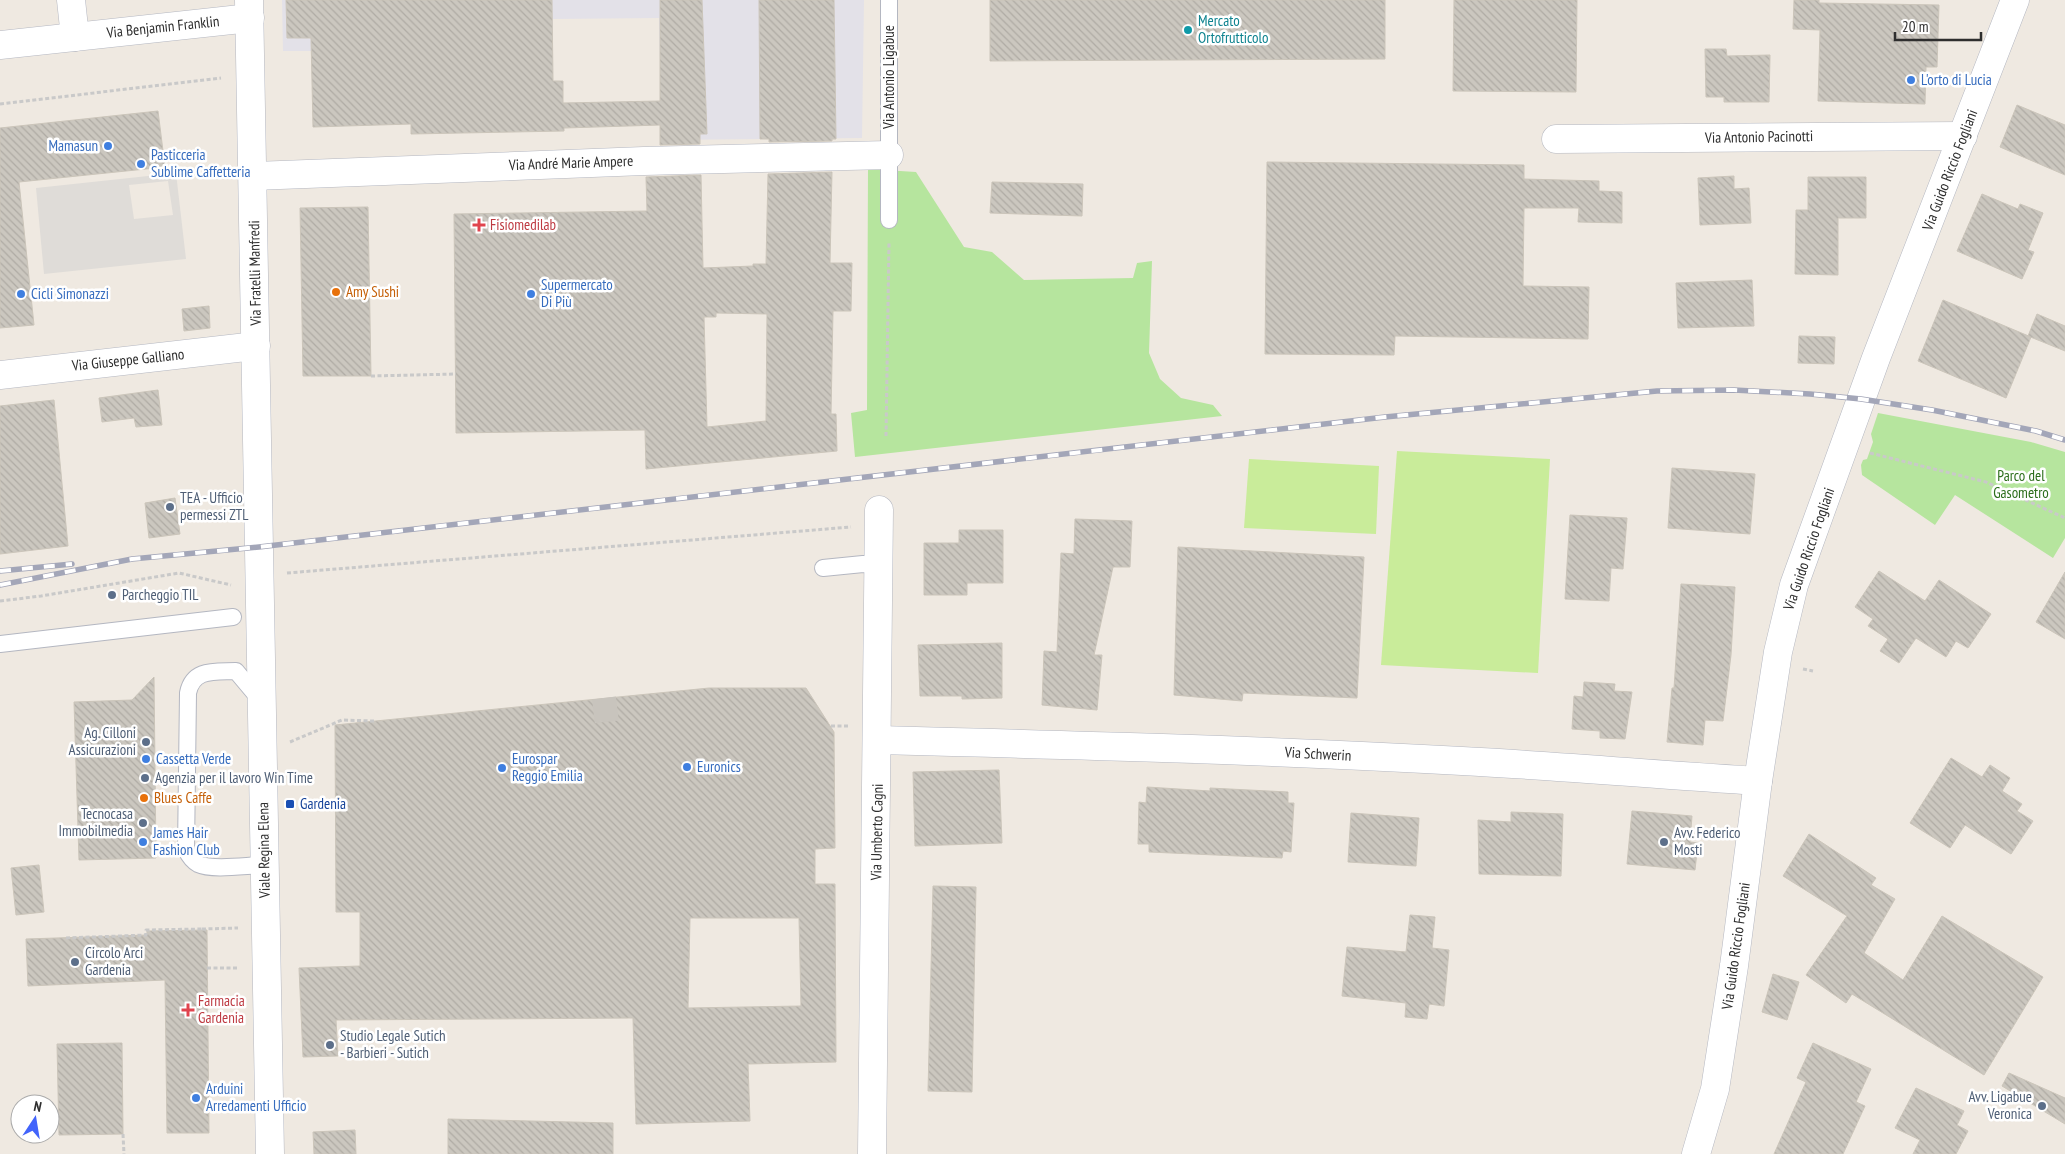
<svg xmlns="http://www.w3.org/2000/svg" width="2065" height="1154" font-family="'PT Sans Narrow',sans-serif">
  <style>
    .industrial { fill: #e3e1e8 }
    .green { fill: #b6e59e }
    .pitch { fill: #c9ec9a }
    .plaza { fill: #dfdcd8; fill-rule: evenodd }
    .building { fill: url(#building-back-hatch); stroke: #cbc5ba; fill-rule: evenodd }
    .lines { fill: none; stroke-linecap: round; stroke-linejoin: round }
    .pedestrian-tunnel { stroke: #c8c4bd; stroke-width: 24; stroke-dasharray: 24 12; stroke-linecap: butt }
    .service-casing { stroke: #b4b7c1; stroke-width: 18 }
    .minor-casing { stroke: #b4b7c1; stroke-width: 29 }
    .secondary-casing { stroke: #b4b7c1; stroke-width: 29 }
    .path { stroke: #c9c9c9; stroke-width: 3; stroke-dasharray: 4 2.5; stroke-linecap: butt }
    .service { stroke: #fff; stroke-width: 16 }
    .minor { stroke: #fff; stroke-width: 28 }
    .secondary { stroke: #fff; stroke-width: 28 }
    .rail-casing { stroke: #a3a6b8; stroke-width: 5.5 }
    .rail { stroke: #fff; stroke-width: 4; stroke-dasharray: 11; stroke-linecap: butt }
    .culture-dot { fill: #0f9aa8; stroke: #fff; stroke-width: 2 }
    .shop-dot { fill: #3f7fe0; stroke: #fff; stroke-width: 2 }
    .health-dot { fill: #e0444e; stroke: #fff; stroke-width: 2 }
    .food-dot { fill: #e8710a; stroke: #fff; stroke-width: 2 }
    .service-dot { fill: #5c6f8a; stroke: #fff; stroke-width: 2 }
    .transit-dot { fill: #1a4fb4; stroke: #fff; stroke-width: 2 }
    .labels { text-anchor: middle; stroke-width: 5; stroke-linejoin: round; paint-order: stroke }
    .culture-label { font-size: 15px; fill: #0d838f; stroke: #fff; text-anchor: start }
    .street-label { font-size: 15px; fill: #2e2e2e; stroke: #fff }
    .shop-label { font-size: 15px; fill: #366cbe; stroke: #fff; text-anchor: start }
    .health-label { font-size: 15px; fill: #be3a42; stroke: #fff; text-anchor: start }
    .food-label { font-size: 15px; fill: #c56008; stroke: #fff; text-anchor: start }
    .park-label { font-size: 15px; fill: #2c6e1b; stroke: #fff }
    .service-label { font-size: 15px; fill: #4e5e75; stroke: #fff; text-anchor: start }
    .transit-label { font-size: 15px; fill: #164399; stroke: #fff; text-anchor: start }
  </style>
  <defs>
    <pattern id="building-back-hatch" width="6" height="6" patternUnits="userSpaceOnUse" patternTransform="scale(1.25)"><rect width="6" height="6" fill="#cbc7bf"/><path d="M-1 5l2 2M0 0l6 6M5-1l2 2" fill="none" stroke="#afaba4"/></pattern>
  </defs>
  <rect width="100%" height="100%" fill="#efe9e1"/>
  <path class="industrial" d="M282,0H864L862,138L662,140L659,18L553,19V74H511L510,51H283Z"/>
  <g class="green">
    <path d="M868,169L916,172L964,247L992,252L1024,280L1133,278L1137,263L1152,261L1149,353L1160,379L1181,398L1213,405L1222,416L855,457L851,413L867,410Z"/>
    <path d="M1878,413L2031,442L2065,452V538L2053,558L1955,495L1935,525L1862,475L1861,465L1863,460L1867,459L1873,442L1871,434Z"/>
  </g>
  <g class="pitch">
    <path d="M1397,451L1550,459L1538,673L1381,665Z"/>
    <path d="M1249,459L1379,466L1376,534L1244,528Z"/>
  </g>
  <path class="plaza" d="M176,173L186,259L44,274L36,188ZM168,181L173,215L134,219L129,185Z"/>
  <g class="building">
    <path d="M286,0H552L553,81H563V103L660,101V0H702L707,134H700V144L660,145V125L564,128V131L411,134V124L313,127L311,38H287Z"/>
    <path d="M759,0H834L836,139H832V141L769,142V139H760Z"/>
    <path d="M990,0H1385V59L990,61Z"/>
    <path d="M1454,0H1577L1576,92L1453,91Z"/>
    <path d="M1794,0H1819V3L1939,5L1937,67H1926L1925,104L1818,101L1820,30L1793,29Z"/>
    <path d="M1705,49H1726L1727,56L1770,55L1769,102H1724V97H1706Z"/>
    <path d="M2017,105L2065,125V175L2000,147Z"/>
    <path d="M158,111L165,167L19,182L34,325L0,328V128Z"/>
    <path d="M1267,162L1524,165V179L1599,181V191L1622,192V223L1578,222L1579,208H1524L1523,286L1589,287L1588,339L1395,336L1394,355L1265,354Z"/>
    <path d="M832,172L830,263H852L851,311H833L831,414H836L837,451L646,469L645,430L456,433L454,214L647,211L646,177L701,175L703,268L753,266V264H766L768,174ZM716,313L767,314L766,421L707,427L704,317H716Z"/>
    <path d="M1734,176V189L1749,188L1751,223L1700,225L1698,178Z"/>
    <path d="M1808,177H1866V218H1838V275L1795,274L1796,210H1808Z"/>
    <path d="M992,182L1083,184L1082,216L990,213Z"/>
    <path d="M1982,194L2018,209L2020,204L2043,213L2028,250L2034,252L2022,279L1957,251Z"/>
    <path d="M368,207L371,376H303L300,208Z"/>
    <path d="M1752,280L1754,326L1678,328L1676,283Z"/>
    <path d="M1943,300L2031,337L2006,398L1918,361Z"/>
    <path d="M209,306L210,328L184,331L182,309Z"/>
    <path d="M2037,314L2065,326V351L2028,336Z"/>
    <path d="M1799,336L1835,337L1834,364L1798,363Z"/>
    <path d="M158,390L162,425L136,427L134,418L102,422L99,398Z"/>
    <path d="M54,400L68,546L0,554V406Z"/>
    <path d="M1672,468L1755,474L1750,534L1668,528Z"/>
    <path d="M175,498L180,534L149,538L145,503Z"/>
    <path d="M1570,515L1627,518L1623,569L1611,568L1609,601L1565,599Z"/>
    <path d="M1075,519L1132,521L1130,567H1113L1094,655H1102L1097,710L1042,705L1044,651L1057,652L1061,553L1074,554Z"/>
    <path d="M959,530H1003V583H967V595H924V543H959Z"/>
    <path d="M1178,547L1364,557L1357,698L1243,693L1242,701L1174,695Z"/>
    <path d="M1879,571L1925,601L1939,580L1991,614L1968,648L1956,641L1946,657L1916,638L1899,663L1880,651L1888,639L1868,626L1873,619L1855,607Z"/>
    <path d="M2065,572V639L2036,622Z"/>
    <path d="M1681,584L1735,587L1731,655L1723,721L1705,720L1703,745L1667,742L1672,688H1674Z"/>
    <path d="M1002,643V698L962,699V696H920L918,645Z"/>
    <path d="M154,677L156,858L79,860L74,702L132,700Z"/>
    <path d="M1584,682L1615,684L1614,691L1632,692L1625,739L1600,738V731L1572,729L1574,696L1583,697Z"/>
    <path d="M709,688H806L834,732L835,848L815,849V884H835L836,1062L748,1064L750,1121L636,1124L633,1018L336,1020L338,1056L303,1057L299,968L360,966V912H336L335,725ZM690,918H799L801,1006L688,1008Z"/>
    <path d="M1951,758L1982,777L1990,765L2010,778L2002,791L2022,804L2017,811L2033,821L2011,854L1965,825L1950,848L1910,823Z"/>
    <path d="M999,770L1002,843L915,846L913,772Z"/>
    <path d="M1147,787L1210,791V788L1288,792V803H1294L1291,852L1283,851L1282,858L1149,852V844H1138L1139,802L1146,803Z"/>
    <path d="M1632,811L1692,816L1690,842L1698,843L1695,870L1627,864Z"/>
    <path d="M1511,812L1563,814L1561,876L1479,874L1478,820L1511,822Z"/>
    <path d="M1351,813L1419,818L1416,866L1348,862Z"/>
    <path d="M1809,834L1876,878L1871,885L1895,899L1864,953L1903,980L1942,916L2043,977L1984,1075L1852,994L1846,1003L1806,975L1847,916L1783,876Z"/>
    <path d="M39,865L44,912L16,915L11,868Z"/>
    <path d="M933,886L976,887L972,1092L928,1091Z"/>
    <path d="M1410,915L1435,917L1432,948L1449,950L1444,1006L1429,1004L1427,1019L1405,1017L1406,1003L1342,996L1347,947L1406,952Z"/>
    <path d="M207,930L209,1133H167L165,980L28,986L26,939L147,935V931Z"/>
    <path d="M1773,974L1799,982L1787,1020L1762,1012Z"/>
    <path d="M122,1043L123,1134L59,1135L57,1044Z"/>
    <path d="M1813,1043L1871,1069L1856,1102L1865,1106L1843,1154H1774L1806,1082L1797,1078Z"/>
    <path d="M2009,1073L2065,1098V1124L2002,1086Z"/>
    <path d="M1916,1088L1964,1111L1957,1125L1968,1131L1956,1154H1913L1920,1140L1895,1128Z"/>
    <path d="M448,1119L613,1123V1154H448Z"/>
    <path d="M355,1130L356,1154H314L313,1132Z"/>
  </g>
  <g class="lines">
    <path class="pedestrian-tunnel" d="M604,698L607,724"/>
    <g class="service-casing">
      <g id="service">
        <path d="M889,220V0"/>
        <path d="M823,568L863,564L879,565"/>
        <path d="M0,644L233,617"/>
        <path d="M262,702L236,671C215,672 193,668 188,693L186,850C189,856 192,861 198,864C213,871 248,865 265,865"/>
      </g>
    </g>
    <g class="minor-casing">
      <g id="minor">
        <path d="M71,0L75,37"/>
        <path d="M0,45L250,18"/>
        <path d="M1556,139L1963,136"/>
        <path d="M253,176L644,161L889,155"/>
        <path d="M0,375L256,346"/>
        <path d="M878,740C1073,745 1267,750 1462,761C1561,766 1659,775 1758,781"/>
        <path d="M872,1154L879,510"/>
        <path d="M1696,1154L1715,1089L1734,966L1758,781L1778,652L1794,585L1876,358L2015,0"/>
      </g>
    </g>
    <g class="secondary-casing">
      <path id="secondary" d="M249,0L270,1154"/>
    </g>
    <g class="path">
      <path d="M0,104L221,78"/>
      <path d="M371,376L456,374"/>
      <path d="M886,436L889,241"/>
      <path d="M1870,453L1986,482L2065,518"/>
      <path d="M287,573L851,527"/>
      <path d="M0,601L41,596L179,573L231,585"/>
      <path d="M1803,669L1813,671"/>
      <path d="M831,726H850"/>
      <path d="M290,742L342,720L374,721"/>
      <path d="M202,929L238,928"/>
      <path d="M66,938L146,935V930L202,929V930"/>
      <path d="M207,968H238"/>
      <path d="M123,1134L124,1154"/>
    </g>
    <use href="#service" class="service"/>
    <use href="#minor" class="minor"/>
    <use href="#secondary" class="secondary"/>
    <g class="rail-casing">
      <g id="rail">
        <path d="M0,571L72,564"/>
        <path d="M0,585L132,559L259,547L1385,417L1657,391L1734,390L1810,394L1861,399L1932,410L2036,431L2065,440"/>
      </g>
    </g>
    <use href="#rail" class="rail"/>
  </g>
  <circle class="culture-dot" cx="1188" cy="30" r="5"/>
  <g class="shop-dot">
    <circle cx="1911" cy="80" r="5"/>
    <circle cx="108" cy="146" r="5"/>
    <circle cx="141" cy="164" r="5"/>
    <circle cx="21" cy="294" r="5"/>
    <circle cx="531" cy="294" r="5"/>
    <circle cx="146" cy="759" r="5"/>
    <circle cx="687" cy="767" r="5"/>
    <circle cx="502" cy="768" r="5"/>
    <circle cx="143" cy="842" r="5"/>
    <circle cx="196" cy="1098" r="5"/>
  </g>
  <g class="health-dot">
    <path d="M476.5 217.5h5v5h5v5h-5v5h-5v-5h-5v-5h5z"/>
    <path d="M185.5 1002.5h5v5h5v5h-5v5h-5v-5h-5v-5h5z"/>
  </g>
  <g class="food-dot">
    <circle cx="336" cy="292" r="5"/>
    <circle cx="144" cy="798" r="5"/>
  </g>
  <g class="service-dot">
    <circle cx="170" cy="507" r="5"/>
    <circle cx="112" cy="595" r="5"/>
    <circle cx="146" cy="742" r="5"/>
    <circle cx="145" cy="778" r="5"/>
    <circle cx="143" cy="823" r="5"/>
    <circle cx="1664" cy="842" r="5"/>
    <circle cx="75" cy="962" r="5"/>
    <circle cx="330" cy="1045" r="5"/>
    <circle cx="2042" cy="1106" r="5"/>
  </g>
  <rect class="transit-dot" x="285" y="799" width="10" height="10" rx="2.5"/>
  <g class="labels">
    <g class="culture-label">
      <text x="1198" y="26">Mercato<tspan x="1198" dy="17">Ortofrutticolo</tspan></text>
    </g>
    <g class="street-label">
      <text transform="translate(163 27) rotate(-6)" y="5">Via Benjamin Franklin</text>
      <text transform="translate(889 77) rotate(-90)" y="5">Via Antonio Ligabue</text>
      <text transform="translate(1759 137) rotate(-1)" y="5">Via Antonio Pacinotti</text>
      <text transform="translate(571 163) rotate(-2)" y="5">Via André Marie Ampere</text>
      <text transform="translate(1950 170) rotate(-69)" y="5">Via Guido Riccio Fogliani</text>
      <text transform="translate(255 273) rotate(-91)" y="5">Via Fratelli Manfredi</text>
      <text transform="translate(128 360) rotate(-6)" y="5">Via Giuseppe Galliano</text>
      <text transform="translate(1809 549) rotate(-71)" y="5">Via Guido Riccio Fogliani</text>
      <text transform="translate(1318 754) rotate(3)" y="5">Via Schwerin</text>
      <text transform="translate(877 832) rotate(-89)" y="5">Via Umberto Cagni</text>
      <text transform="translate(264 850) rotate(-91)" y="5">Viale Regina Elena</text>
      <text transform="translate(1736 946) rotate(-82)" y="5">Via Guido Riccio Fogliani</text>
    </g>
    <g class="shop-label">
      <text x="1921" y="85">L'orto di Lucia</text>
      <text x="98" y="151" text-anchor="end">Mamasun</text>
      <text x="151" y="160">Pasticceria<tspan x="151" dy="17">Sublime Caffetteria</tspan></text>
      <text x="541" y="290">Supermercato<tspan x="541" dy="17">Di Più</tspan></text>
      <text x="31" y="299">Cicli Simonazzi</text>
      <text x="156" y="764">Cassetta Verde</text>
      <text x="512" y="764">Eurospar<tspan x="512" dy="17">Reggio Emilia</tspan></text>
      <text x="697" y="772">Euronics</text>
      <text x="153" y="838">James Hair<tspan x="153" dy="17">Fashion Club</tspan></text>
      <text x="206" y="1094">Arduini<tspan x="206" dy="17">Arredamenti Ufficio</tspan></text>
    </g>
    <g class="health-label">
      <text x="490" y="230">Fisiomedilab</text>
      <text x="198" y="1006">Farmacia<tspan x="198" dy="17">Gardenia</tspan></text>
    </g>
    <g class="food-label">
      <text x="346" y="297">Amy Sushi</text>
      <text x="154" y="803">Blues Caffe</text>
    </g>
    <g class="park-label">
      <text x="2021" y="481">Parco del<tspan x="2021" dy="17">Gasometro</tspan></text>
    </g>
    <g class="service-label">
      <text x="180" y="503">TEA - Ufficio<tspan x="180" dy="17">permessi ZTL</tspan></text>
      <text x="122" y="600">Parcheggio TIL</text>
      <text x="136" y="738" text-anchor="end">Ag. Cilloni<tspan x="136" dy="17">Assicurazioni</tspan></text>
      <text x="155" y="783">Agenzia per il lavoro Win Time</text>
      <text x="133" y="819" text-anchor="end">Tecnocasa<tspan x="133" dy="17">Immobilmedia</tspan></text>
      <text x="1674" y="838">Avv. Federico<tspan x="1674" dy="17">Mosti</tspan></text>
      <text x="85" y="958">Circolo Arci<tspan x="85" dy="17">Gardenia</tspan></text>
      <text x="340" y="1041">Studio Legale Sutich<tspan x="340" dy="17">- Barbieri - Sutich</tspan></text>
      <text x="2032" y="1102" text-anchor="end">Avv. Ligabue<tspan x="2032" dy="17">Veronica</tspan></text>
    </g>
    <g class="transit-label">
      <text x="300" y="809">Gardenia</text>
    </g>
  </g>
  <g transform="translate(35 1119) rotate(12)"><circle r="24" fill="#ffffff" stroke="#ababab"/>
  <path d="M0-4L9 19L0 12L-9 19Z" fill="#4264fb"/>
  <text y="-8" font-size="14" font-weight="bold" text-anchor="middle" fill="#2e2e2e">N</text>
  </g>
  <path d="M1895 32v8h86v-8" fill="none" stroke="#2e2e2e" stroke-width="2.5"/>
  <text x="1902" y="32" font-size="15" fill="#2e2e2e" stroke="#ffffff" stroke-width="4" paint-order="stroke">20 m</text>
</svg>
